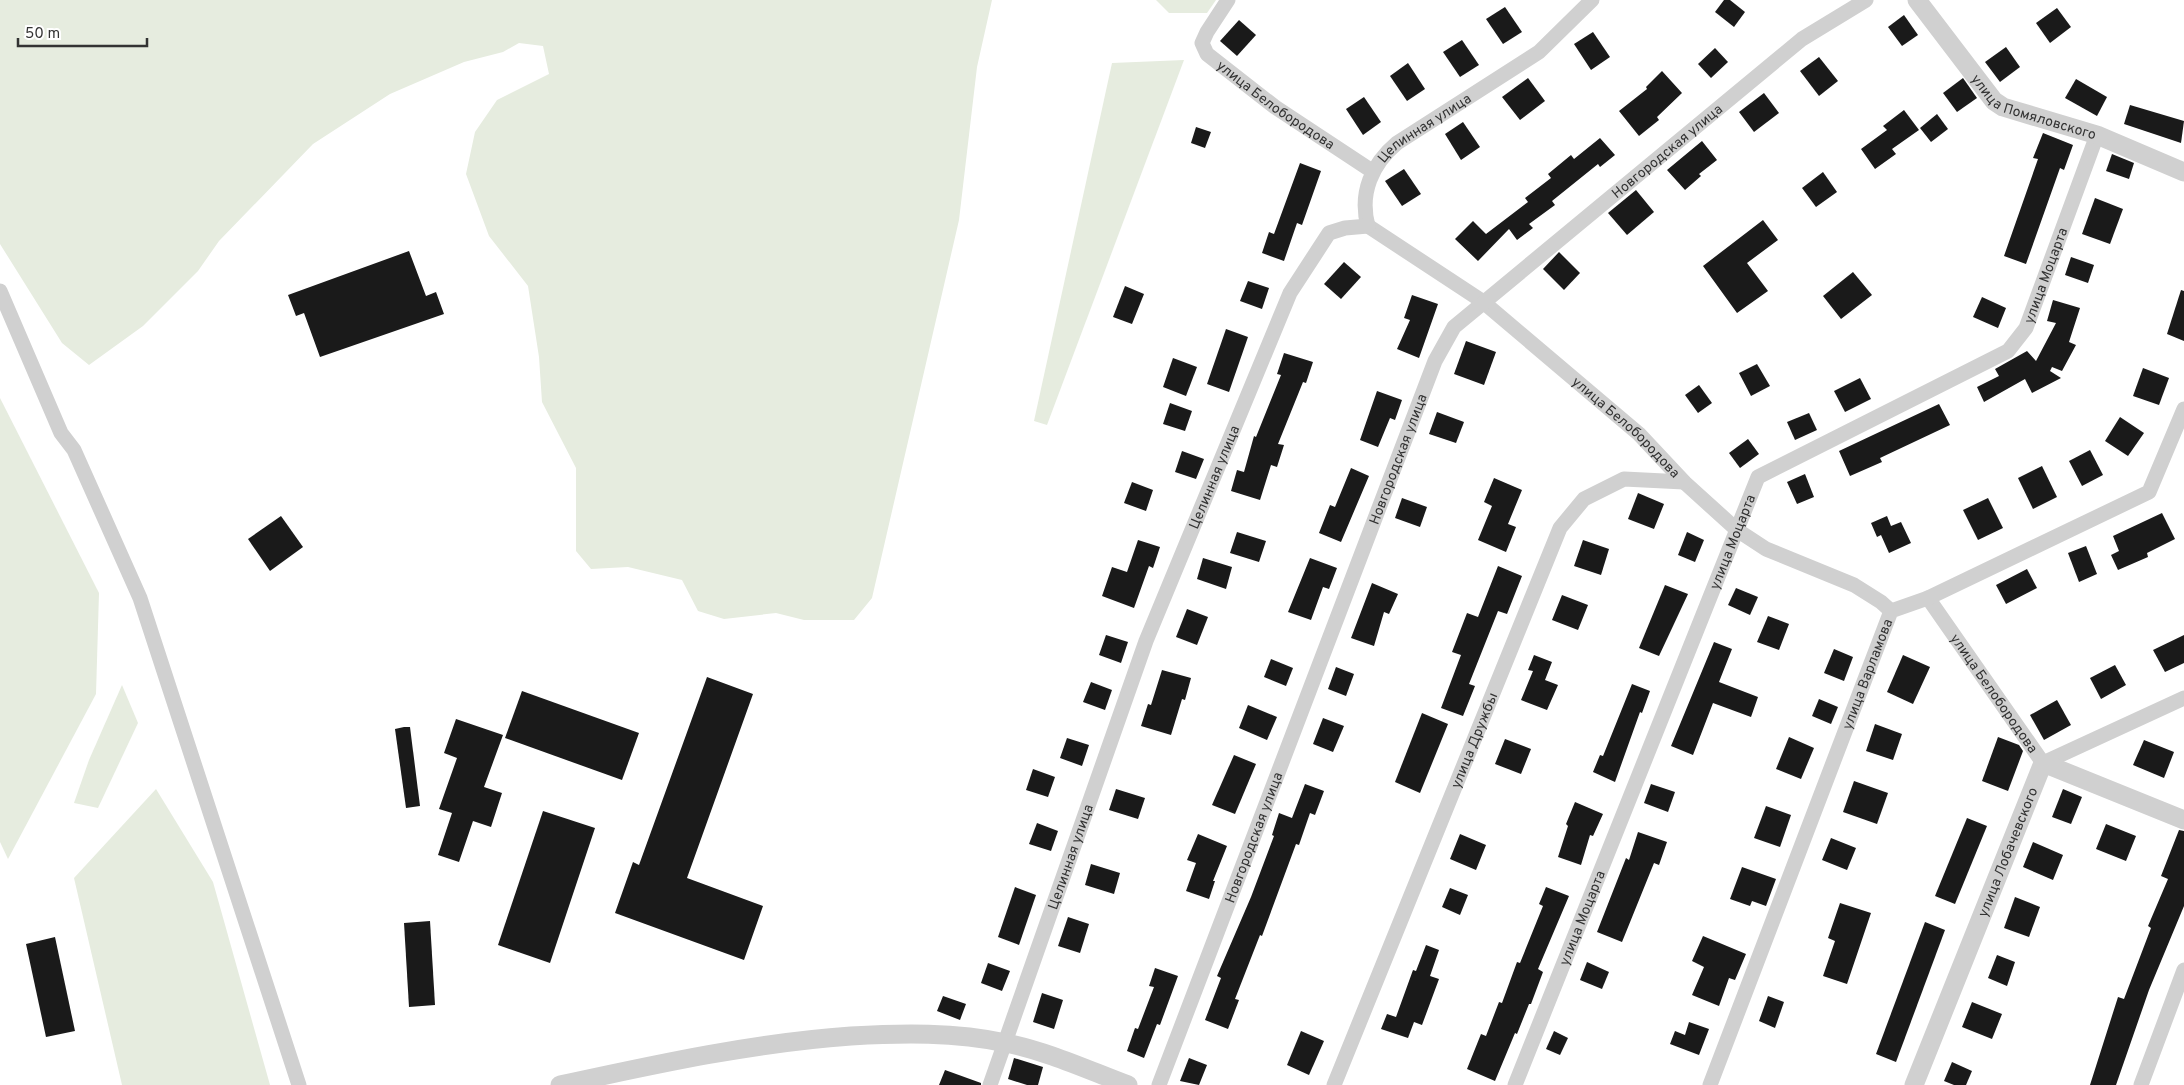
<svg xmlns="http://www.w3.org/2000/svg" width="2184" height="1085" font-family="Overpass,sans-serif">
  <style>
    .green { fill: #e6ecdf }
    .building { fill: #1a1a1a }
    .lines { fill: none; stroke-linecap: round; stroke-linejoin: round }
    .minor { stroke: #d0d0d0; stroke-width: 15 }
    .tertiary { stroke: #d0d0d0; stroke-width: 19 }
    .labels { text-anchor: middle; stroke-width: 5; stroke-linejoin: round; paint-order: stroke }
    .street-label { font-size: 14px; fill: #333; stroke: #fff }
  </style>
  <rect width="100%" height="100%" fill="#fff"/>
  <g class="green">
    <path d="M0,0H992L977,67L959,220L872,598L854,620H804L776,613L724,619L698,611L682,580L628,567L591,569L576,551V468L542,402L539,357L528,286L489,236L466,174L475,132L497,100L549,74L543,46L519,43L503,52L464,62L390,94L313,144L219,241L198,271L143,326L89,365L62,343L0,244Z"/>
    <path d="M1156,0H1216L1207,13H1169Z"/>
    <path d="M1184,60L1047,425L1034,421L1112,63Z"/>
    <path d="M0,398L99,593L96,694L8,859L0,842Z"/>
    <path d="M122,685L138,723L98,808L74,803L89,760Z"/>
    <path d="M156,789L213,882L270,1085H122L74,878Z"/>
  </g>
  <g class="building">
    <path d="M1724,0H1730L1745,12L1734,27L1715,12Z"/>
    <path d="M1505,7L1522,32L1503,44L1486,19Z"/>
    <path d="M2057,8L2071,27L2050,43L2036,23Z"/>
    <path d="M1904,15L1918,35L1902,46L1888,27Z"/>
    <path d="M1239,20L1256,35L1237,56L1220,41Z"/>
    <path d="M1593,32L1610,57L1591,70L1574,44Z"/>
    <path d="M1462,40L1479,65L1460,77L1443,52Z"/>
    <path d="M2006,47L2020,67L2000,82L1985,62Z"/>
    <path d="M1715,48L1728,62L1711,78L1698,64Z"/>
    <path d="M1819,57L1838,81L1819,96L1800,71Z"/>
    <path d="M1408,63L1425,89L1407,101L1390,76Z"/>
    <path d="M1662,71L1682,93L1657,117L1659,120L1639,136L1619,111L1647,89L1646,87Z"/>
    <path d="M1528,78L1545,101L1520,120L1502,97Z"/>
    <path d="M1963,78L1977,98L1957,112L1943,93Z"/>
    <path d="M2076,79L2107,97L2097,116L2065,98Z"/>
    <path d="M1764,93L1779,113L1754,132L1739,112Z"/>
    <path d="M1364,97L1381,122L1363,135L1346,109Z"/>
    <path d="M2130,105L2184,121L2181,143L2124,124Z"/>
    <path d="M1904,110L1919,130L1892,149L1896,154L1875,169L1861,149L1887,130L1883,126Z"/>
    <path d="M1937,114L1948,129L1931,142L1920,128Z"/>
    <path d="M1463,122L1480,147L1461,160L1445,134Z"/>
    <path d="M1196,127L1211,132L1205,148L1191,143Z"/>
    <path d="M2043,133L2073,145L2064,170L2060,168L2026,264L2004,256L2038,159L2033,158Z"/>
    <path d="M1600,138L1615,155L1600,167L1598,164L1552,201L1555,205L1529,224L1533,228L1517,240L1509,229L1478,261L1455,239L1473,221L1486,234L1528,202L1525,198L1551,178L1548,174L1571,155L1574,159Z"/>
    <path d="M1702,141L1717,160L1699,174L1701,176L1685,190L1667,170Z"/>
    <path d="M2112,154L2134,163L2129,179L2106,171Z"/>
    <path d="M1300,163L1321,171L1302,225L1297,223L1284,261L1262,253L1269,232L1274,234Z"/>
    <path d="M1404,169L1421,194L1402,206L1385,181Z"/>
    <path d="M1823,172L1837,192L1816,207L1802,188Z"/>
    <path d="M1636,190L1654,212L1627,235L1608,213Z"/>
    <path d="M2095,198L2123,209L2110,244L2082,234Z"/>
    <path d="M1763,220L1778,240L1747,263L1768,291L1737,313L1703,266Z"/>
    <path d="M409,251L426,296L436,292L444,314L320,357L304,313L296,316L288,295Z"/>
    <path d="M1559,252L1580,273L1564,290L1543,269Z"/>
    <path d="M2071,257L2094,265L2088,283L2065,275Z"/>
    <path d="M1344,262L1361,277L1341,299L1324,284Z"/>
    <path d="M1853,272L1872,295L1841,319L1823,296Z"/>
    <path d="M1248,281L1269,288L1262,309L1240,301Z"/>
    <path d="M1125,286L1144,294L1132,324L1113,317Z"/>
    <path d="M2181,290L2184,291V341L2167,334Z"/>
    <path d="M1412,295L1438,304L1419,358L1397,349L1410,320L1404,318Z"/>
    <path d="M1982,297L2006,308L1998,328L1973,317Z"/>
    <path d="M2053,300L2080,308L2069,342L2076,345L2062,371L2052,367L2050,371L2061,378L2032,393L2025,379L1984,402L1977,387L1999,376L1995,369L2027,351L2036,361L2056,323L2047,321Z"/>
    <path d="M1226,329L1248,337L1229,392L1207,384Z"/>
    <path d="M1466,341L1496,352L1484,385L1454,374Z"/>
    <path d="M1284,353L1313,362L1306,383L1303,382L1278,444L1284,445L1277,467L1271,465L1260,500L1231,491L1237,470L1244,472L1254,436L1256,437L1281,375L1277,374Z"/>
    <path d="M1173,358L1197,367L1186,396L1163,387Z"/>
    <path d="M1757,364L1770,386L1751,396L1739,373Z"/>
    <path d="M2143,368L2169,378L2159,405L2133,396Z"/>
    <path d="M1860,378L1871,399L1845,412L1834,391Z"/>
    <path d="M1699,385L1712,403L1698,413L1685,395Z"/>
    <path d="M1377,391L1402,400L1395,420L1390,418L1378,447L1360,440Z"/>
    <path d="M1170,403L1192,411L1185,431L1163,424Z"/>
    <path d="M1939,404L1950,425L1880,458L1882,462L1850,476L1839,451Z"/>
    <path d="M1437,412L1464,422L1456,443L1429,434Z"/>
    <path d="M1809,413L1817,430L1795,440L1787,422Z"/>
    <path d="M2120,417L2144,433L2128,456L2105,441Z"/>
    <path d="M1748,439L1759,454L1740,468L1729,453Z"/>
    <path d="M2090,450L2103,475L2082,486L2069,461Z"/>
    <path d="M1182,451L1204,459L1196,479L1175,472Z"/>
    <path d="M2042,466L2057,497L2033,509L2018,478Z"/>
    <path d="M1351,468L1369,476L1341,542L1319,533L1330,505L1335,507Z"/>
    <path d="M1805,474L1814,497L1797,504L1787,482Z"/>
    <path d="M1494,478L1522,490L1508,524L1516,527L1506,552L1478,540L1492,506L1484,502Z"/>
    <path d="M1132,482L1153,490L1146,511L1124,503Z"/>
    <path d="M1638,493L1664,504L1654,529L1628,519Z"/>
    <path d="M1402,498L1427,507L1420,527L1395,518Z"/>
    <path d="M1988,498L2003,528L1978,540L1963,510Z"/>
    <path d="M2162,513L2175,539L2147,553L2148,557L2118,570L2111,555L2119,551L2113,536Z"/>
    <path d="M281,516L303,547L270,571L248,539Z"/>
    <path d="M1887,516L1891,526L1901,522L1911,543L1889,553L1881,535L1877,537L1871,523Z"/>
    <path d="M1237,532L1266,541L1259,562L1230,553Z"/>
    <path d="M1687,532L1704,540L1695,562L1678,555Z"/>
    <path d="M1138,540L1160,547L1153,568L1149,566L1134,608L1102,596L1112,567L1127,572Z"/>
    <path d="M1583,540L1609,549L1601,575L1574,566Z"/>
    <path d="M2086,546L2097,574L2079,582L2068,553Z"/>
    <path d="M1203,558L1232,567L1226,589L1197,579Z"/>
    <path d="M1310,558L1337,568L1329,589L1323,587L1311,620L1288,612Z"/>
    <path d="M1498,566L1522,576L1507,614L1498,611L1469,684L1475,686L1463,716L1441,708L1461,655L1452,652L1467,613L1478,617Z"/>
    <path d="M2027,569L2037,588L2006,604L1996,585Z"/>
    <path d="M1372,583L1398,594L1389,614L1384,612L1374,646L1351,638Z"/>
    <path d="M1665,585L1688,594L1659,656L1639,648Z"/>
    <path d="M1736,588L1758,597L1750,615L1728,605Z"/>
    <path d="M1562,595L1588,605L1578,630L1552,620Z"/>
    <path d="M1187,609L1208,617L1197,645L1176,637Z"/>
    <path d="M1768,616L1789,624L1779,650L1757,642Z"/>
    <path d="M1106,635L1128,642L1121,663L1099,655Z"/>
    <path d="M2184,635V663L2165,672L2153,650Z"/>
    <path d="M1714,642L1732,649L1719,682L1758,697L1751,717L1713,703L1693,755L1671,746Z"/>
    <path d="M1834,649L1853,657L1844,681L1824,673Z"/>
    <path d="M1534,655L1552,662L1545,680L1558,685L1547,710L1521,700L1533,671L1528,670Z"/>
    <path d="M1903,655L1930,667L1913,704L1887,692Z"/>
    <path d="M1271,659L1293,668L1286,686L1264,677Z"/>
    <path d="M2115,665L2126,685L2101,699L2090,678Z"/>
    <path d="M1336,667L1354,674L1346,696L1328,689Z"/>
    <path d="M1162,670L1191,678L1185,700L1182,699L1171,735L1141,726L1148,704L1151,705Z"/>
    <path d="M707,677L753,694L687,878L763,906L744,960L615,913L633,862L639,865Z"/>
    <path d="M1091,682L1112,690L1105,710L1083,702Z"/>
    <path d="M1632,684L1650,691L1642,713L1640,712L1615,782L1593,772L1600,755L1603,756Z"/>
    <path d="M522,691L639,733L622,780L505,738Z"/>
    <path d="M1819,699L1838,707L1831,724L1812,716Z"/>
    <path d="M2057,700L2071,725L2044,740L2030,715Z"/>
    <path d="M1248,705L1277,717L1267,740L1239,728Z"/>
    <path d="M1422,713L1448,724L1420,793L1395,782Z"/>
    <path d="M1323,718L1344,726L1333,752L1313,744Z"/>
    <path d="M456,719L503,735L484,787L502,793L491,827L473,821L459,862L438,855L452,813L439,809L457,758L444,753Z"/>
    <path d="M1875,724L1902,734L1893,760L1866,751Z"/>
    <path d="M404,727H410L420,806L406,808L395,729Z"/>
    <path d="M1789,737L1814,748L1801,779L1776,769Z"/>
    <path d="M1998,737L2019,745L2023,751L2008,791L1982,781Z"/>
    <path d="M1067,738L1089,745L1082,766L1060,758Z"/>
    <path d="M1505,739L1531,749L1521,774L1495,764Z"/>
    <path d="M2144,740L2174,752L2164,778L2133,765Z"/>
    <path d="M1234,755L1256,764L1235,814L1212,805Z"/>
    <path d="M1033,769L1055,777L1048,797L1026,790Z"/>
    <path d="M1854,781L1888,793L1877,824L1843,812Z"/>
    <path d="M1305,784L1324,791L1315,815L1310,813L1299,845L1296,844L1262,936L1260,935L1235,999L1239,1000L1228,1029L1205,1020L1221,978L1217,976L1251,897L1274,836L1272,835L1279,813L1292,818Z"/>
    <path d="M1651,784L1675,792L1668,812L1644,803Z"/>
    <path d="M1116,789L1145,798L1138,819L1109,810Z"/>
    <path d="M2063,789L2082,797L2071,824L2052,817Z"/>
    <path d="M1575,802L1603,814L1593,836L1590,835L1581,865L1558,857L1568,826L1566,824Z"/>
    <path d="M1766,806L1791,815L1780,847L1754,838Z"/>
    <path d="M543,811L595,828L550,963L498,945Z"/>
    <path d="M1967,818L1987,826L1955,904L1935,896Z"/>
    <path d="M1037,823L1058,831L1051,851L1029,844Z"/>
    <path d="M2106,824L2136,836L2126,861L2096,849Z"/>
    <path d="M2179,830L2184,831V906L2149,990L2116,1085H2090L2118,997L2124,999L2151,928L2148,926L2168,879L2161,876Z"/>
    <path d="M1638,832L1667,842L1659,865L1654,863L1622,942L1597,932L1626,858L1629,860Z"/>
    <path d="M1198,834L1227,846L1213,881H1215L1209,899L1186,891L1196,863L1187,860Z"/>
    <path d="M1460,834L1486,845L1476,870L1450,859Z"/>
    <path d="M1831,838L1856,848L1847,870L1822,860Z"/>
    <path d="M2033,842L2063,855L2053,880L2023,867Z"/>
    <path d="M1091,864L1120,873L1114,894L1085,885Z"/>
    <path d="M1742,867L1776,879L1766,906L1752,901L1750,906L1730,899Z"/>
    <path d="M1015,887L1036,895L1019,945L998,937Z"/>
    <path d="M1546,887L1569,896L1538,969L1543,972L1531,1004H1529L1517,1034L1515,1033L1495,1081L1467,1069L1481,1034L1486,1036L1499,1002L1502,1003L1517,962L1520,963L1543,906L1539,904Z"/>
    <path d="M1450,888L1468,895L1460,915L1442,907Z"/>
    <path d="M2015,897L2040,907L2029,937L2004,928Z"/>
    <path d="M1840,903L1871,913L1847,984L1823,976L1835,941L1828,938Z"/>
    <path d="M1068,917L1089,924L1080,953L1058,946Z"/>
    <path d="M430,921L435,1005L409,1007L404,923Z"/>
    <path d="M1925,922L1945,930L1896,1062L1876,1054Z"/>
    <path d="M1703,936L1746,954L1735,980L1729,978L1719,1006L1692,995L1704,967L1692,961Z"/>
    <path d="M55,937L75,1031L46,1037L26,944Z"/>
    <path d="M1426,945L1439,950L1430,976L1439,979L1422,1025L1414,1022L1408,1038L1381,1029L1387,1014L1396,1017L1413,970L1416,971Z"/>
    <path d="M1997,955L2015,962L2007,986L1988,978Z"/>
    <path d="M1587,962L1609,972L1602,989L1580,980Z"/>
    <path d="M988,963L1010,971L1002,991L981,983Z"/>
    <path d="M1155,968L1178,976L1160,1025L1157,1024L1144,1058L1127,1051L1135,1028L1138,1029L1154,987L1149,986Z"/>
    <path d="M1042,993L1063,1000L1054,1029L1033,1022Z"/>
    <path d="M943,996L966,1004L960,1020L937,1011Z"/>
    <path d="M1768,996L1784,1002L1775,1028L1759,1021Z"/>
    <path d="M1972,1002L2002,1014L1992,1039L1962,1027Z"/>
    <path d="M1689,1022L1709,1029L1699,1055L1670,1044L1675,1031L1685,1035Z"/>
    <path d="M1301,1031L1324,1041L1309,1075L1287,1065Z"/>
    <path d="M1554,1031L1568,1038L1560,1055L1546,1049Z"/>
    <path d="M1014,1058L1043,1067L1038,1085H1027L1008,1079Z"/>
    <path d="M1189,1058L1207,1065L1199,1085L1180,1081Z"/>
    <path d="M1952,1062L1972,1071L1966,1085H1954L1944,1081Z"/>
    <path d="M945,1070L981,1083V1085H939Z"/>
  </g>
  <g class="lines">
    <g class="minor">
      <path id="s1" d="M1228,0L1207,32L1202,43L1207,54L1275,107L1372,171"/>
      <path id="s2" d="M1368,226L1482,301L1639,434L1684,482L1737,530L1766,549L1854,585L1881,602L1891,611"/>
      <path id="s3" d="M1368,226C1359,193 1372,164 1397,143L1539,52L1592,0"/>
      <path d="M0,291L61,433L74,450L140,598L299,1085"/>
      <path id="s4" d="M1928,598L2043,763L2184,698"/>
      <path id="s5" d="M990,1085L1146,641L1290,293L1329,233L1345,228L1368,226"/>
      <path id="s6" d="M1159,1085L1435,361L1454,327L1802,39L1866,0"/>
      <path id="s7" d="M1334,1085L1560,528L1584,499L1624,479L1684,482"/>
      <path id="s8" d="M1515,1085L1758,477L2008,351L2026,328L2097,135"/>
      <path id="s9" d="M1710,1085L1891,611L1928,598L2149,492L2184,409"/>
      <path d="M2141,1085L2184,970"/>
    </g>
    <g class="tertiary">
      <path id="s10" d="M1917,0L1994,101L2003,107L2097,135L2184,172"/>
      <path d="M560,1085C657,1064 752,1043 851,1036C902,1033 955,1032 1006,1043C1047,1051 1088,1070 1128,1085"/>
      <path id="s11" d="M1914,1085L2043,763L2184,820"/>
    </g>
  </g>
  <g class="labels">
    <g class="street-label">
      <text dy="5" stroke="none"><textPath href="#s1" startOffset="148">улица Белобородова</textPath></text>
      <text dy="5" stroke="none"><textPath href="#s10" startOffset="165">улица Помяловского</textPath></text>
      <text dy="5" stroke="none"><textPath href="#s3" startOffset="124">Целинная улица</textPath></text>
      <text dy="5" stroke="none"><textPath href="#s6" startOffset="1090">Новгородская улица</textPath></text>
      <text dy="5" stroke="none"><textPath href="#s8" startOffset="1020">улица Моцарта</textPath></text>
      <text dy="5" stroke="none"><textPath href="#s2" startOffset="328">улица Белобородова</textPath></text>
      <text dy="5" stroke="none"><textPath href="#s6" startOffset="670">Новгородская улица</textPath></text>
      <text dy="5" stroke="none"><textPath href="#s5" startOffset="648">Целинная улица</textPath></text>
      <text dy="5" stroke="none"><textPath href="#s8" startOffset="585">улица Моцарта</textPath></text>
      <text dy="5" stroke="none"><textPath href="#s9" startOffset="440">улица Варламова</textPath></text>
      <text dy="5" stroke="none"><textPath href="#s4" startOffset="116">улица Белобородова</textPath></text>
      <text dy="5" stroke="none"><textPath href="#s7" startOffset="372">улица Дружбы</textPath></text>
      <text dy="5" stroke="none"><textPath href="#s6" startOffset="265">Новгородская улица</textPath></text>
      <text dy="5" stroke="none"><textPath href="#s11" startOffset="251">улица Лобачевского</textPath></text>
      <text dy="5" stroke="none"><textPath href="#s5" startOffset="242">Целинная улица</textPath></text>
      <text dy="5" stroke="none"><textPath href="#s8" startOffset="180">улица Моцарта</textPath></text>
    </g>
  </g>
  <path d="M18 38v8h129v-8" fill="none" stroke="#333333" stroke-width="2.5"/>
  <text x="25" y="38" font-size="15" fill="#333333" stroke="#ffffff" stroke-width="4" paint-order="stroke">50 m</text>
</svg>
